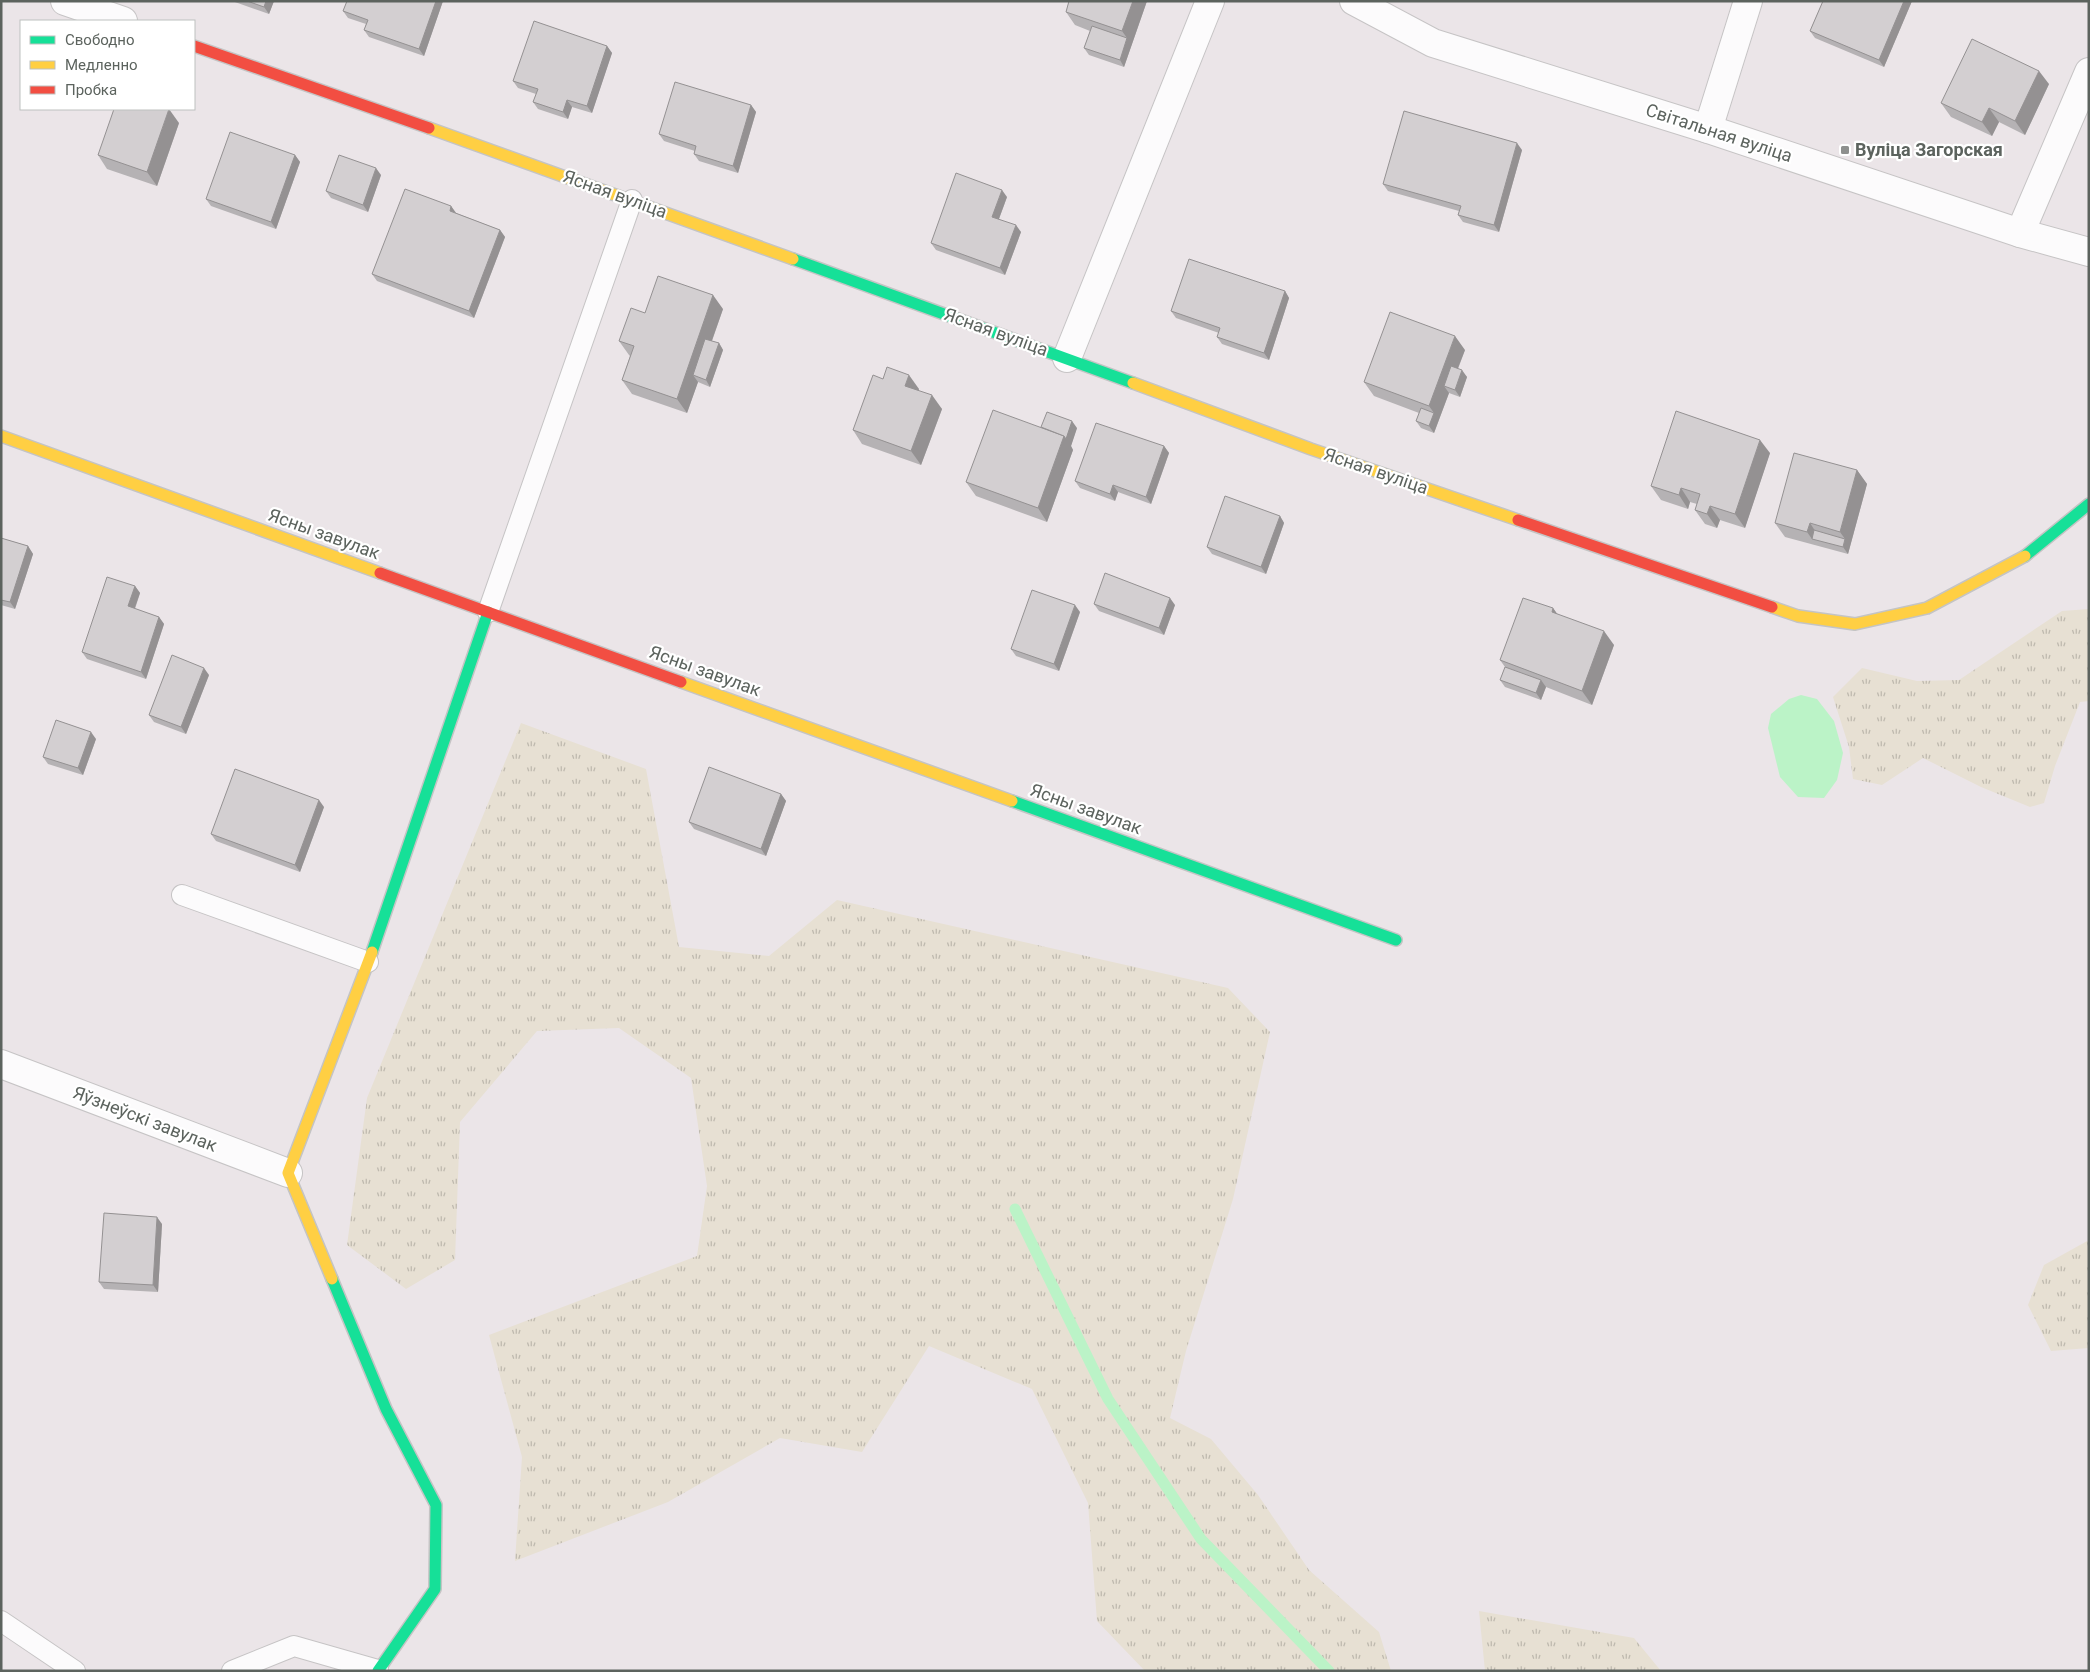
<svg xmlns="http://www.w3.org/2000/svg" width="2090" height="1672" font-family="Roboto,sans-serif">
  <style>
    .grass { fill: url(#grass-tufts) }
    .water { fill: #bbf3c7 }
    .lines { fill: none; stroke-linecap: round; stroke-linejoin: round }
    .stream { stroke: #bbf3c7; stroke-width: 11 }
    .lane-casing { stroke: #c6c4c5; stroke-width: 22 }
    .street-casing { stroke: #c6c4c5; stroke-width: 30 }
    .fast-casing { stroke: #c4c4c4; stroke-width: 14 }
    .slow-casing { stroke: #c4c4c4; stroke-width: 14 }
    .jam-casing { stroke: #c4c4c4; stroke-width: 14 }
    .lane { stroke: #fcfbfc; stroke-width: 20 }
    .street { stroke: #fcfbfc; stroke-width: 28 }
    .fast { stroke: #16e098; stroke-width: 11 }
    .slow { stroke: #ffcf43; stroke-width: 11 }
    .jam { stroke: #f24e42; stroke-width: 11 }
    .wall { fill: #b5b2b4 }
    .shaded-wall { fill: #949192 }
    .building { fill: #d3cfd1; stroke: #949192 }
    .poi-dot { fill: #8e908e; stroke: #fff; stroke-width: 2 }
    .labels { text-anchor: middle; stroke-width: 4.5; stroke-linejoin: round; paint-order: stroke }
    .street-label { font-size: 18px; fill: #5c635e; stroke: #fff }
    .poi-label { font-size: 18px; font-weight: bold; fill: #5c635e; stroke: #fff; text-anchor: start }
  </style>
  <defs>
    <pattern id="grass-tufts" width="24" height="20" patternUnits="userSpaceOnUse" patternTransform="scale(1.25)"><rect width="24" height="20" fill="#e7e0d3"/><path d="M3 7l-1-3M5 7V3M7 7l1-3M15 17l-1-3M17 17v-4M19 17l1-3" fill="none" stroke="#beb9ae"/></pattern>
  </defs>
  <rect width="100%" height="100%" fill="#ebe5e8"/>
  <g class="grass">
    <path d="M2089,609V701L2080,702L2055,766L2044,803L2030,807L1981,787L1923,758L1882,785L1853,779L1849,747L1833,697L1862,668L1917,681L1959,680L2062,611Z"/>
    <path d="M521,723L646,769L679,947L769,956L837,900L1228,988L1270,1032L1233,1199L1186,1351L1170,1418L1211,1439L1258,1495L1309,1570L1379,1632L1391,1671H1145L1097,1621L1088,1503L1032,1389L929,1346L862,1452L780,1438L668,1502L515,1561L522,1457L489,1335L697,1256L707,1186L691,1078L619,1028L537,1031L460,1122L455,1260L406,1289L347,1245L367,1098Z"/>
    <path d="M2089,1240V1348L2051,1351L2028,1305L2044,1265Z"/>
    <path d="M1479,1611L1634,1638L1661,1671H1485Z"/>
  </g>
  <path class="water" d="M1801,695L1817,699L1834,721L1843,753L1837,780L1824,798L1798,797L1780,777L1768,728L1771,714L1789,699Z"/>
  <g class="lines">
    <path class="stream" d="M1015,1209L1108,1399L1201,1539L1329,1671"/>
    <g class="lane-casing">
      <g id="lane">
        <path d="M488,612L632,200"/>
        <path d="M182,895L368,962"/>
        <path d="M1,1621L75,1671"/>
        <path d="M232,1671L294,1646L378,1670"/>
      </g>
    </g>
    <g class="street-casing">
      <g id="street">
        <path d="M65,1L123,21"/>
        <path d="M1354,1L1433,43L1708,129L2020,233L2089,252"/>
        <path d="M1708,129L1748,1"/>
        <path d="M2020,233L2089,72"/>
        <path d="M1067,358L1210,1"/>
        <path d="M1,1064L288,1173"/>
      </g>
    </g>
    <g class="fast-casing">
      <g id="fast">
        <path d="M793,259L1133,383"/>
        <path d="M2025,556L2089,504"/>
        <path d="M1012,801L1396,940"/>
        <path d="M372,952L488,612"/>
        <path d="M332,1279L386,1409L436,1505L435,1589L378,1671"/>
      </g>
    </g>
    <g class="slow-casing">
      <g id="slow">
        <path d="M429,128L793,259"/>
        <path d="M1133,383L1311,449L1518,520"/>
        <path d="M1,436L380,573"/>
        <path d="M1772,607L1798,616L1855,624L1927,608L2025,556"/>
        <path d="M681,682L1012,801"/>
        <path d="M332,1279L288,1173L372,952"/>
      </g>
    </g>
    <g class="jam-casing">
      <g id="jam">
        <path d="M194,46L429,128"/>
        <path d="M1518,520L1772,607"/>
        <path d="M380,573L681,682"/>
      </g>
    </g>
    <use href="#lane" class="lane"/>
    <use href="#street" class="street"/>
    <use href="#fast" class="fast"/>
    <use href="#slow" class="slow"/>
    <use href="#jam" class="jam"/>
  </g>
  <g class="wall">
    <path d="M232,1H274L269,14Z"/>
    <path d="M347,1H443L424,56L369,37L364,30L366,24L348,18L343,11Z"/>
    <path d="M1069,1H1147L1124,67L1089,55L1084,48L1090,31L1075,25L1066,12Z"/>
    <path d="M1823,1H1912L1884,67L1815,38L1810,31Z"/>
    <path d="M607,46L612,53L592,113L572,107L568,119L538,109L533,102L536,94L518,88L513,81Z"/>
    <path d="M2049,84L2025,135L1999,122L1992,136L1951,117L1941,103Z"/>
    <path d="M751,105L756,112L738,173L699,161L694,154L695,151L664,141L659,134Z"/>
    <path d="M179,123L157,186L107,169L98,155Z"/>
    <path d="M1522,150L1499,232L1463,222L1458,215L1459,211L1388,191L1383,184Z"/>
    <path d="M295,155L300,162L276,229L211,206L206,199Z"/>
    <path d="M381,175L368,212L331,198L326,191Z"/>
    <path d="M1007,197L999,219L1021,232L1005,275L936,250L931,243Z"/>
    <path d="M451,206L456,213L500,230L505,237L474,318L377,281L372,274Z"/>
    <path d="M1285,291L1289,298L1269,360L1222,344L1217,337L1219,333L1176,318L1171,311Z"/>
    <path d="M723,309L712,341L719,343L723,350L710,387L698,382L687,413L632,394L622,380L630,356L629,355L619,341L645,313Z"/>
    <path d="M1465,350L1458,369L1467,377L1460,397L1449,393L1434,433L1421,428L1416,421L1419,413L1374,396L1364,382Z"/>
    <path d="M883,379L919,389L918,391L942,409L921,465L862,444L853,430Z"/>
    <path d="M1041,427L1077,428L1071,446L1073,450L1047,522L976,496L966,482Z"/>
    <path d="M1164,446L1169,453L1151,504L1118,492L1115,501L1080,488L1075,481Z"/>
    <path d="M1770,453L1745,528L1720,520L1717,528L1705,524L1695,510L1697,504L1690,502L1688,509L1661,500L1651,486Z"/>
    <path d="M1857,470L1867,484L1848,554L1785,537L1775,523Z"/>
    <path d="M1280,516L1284,523L1266,574L1212,554L1207,547Z"/>
    <path d="M1,538L28,546L33,554L15,609L1,605Z"/>
    <path d="M135,586L140,593L135,609L159,617L164,624L146,679L87,659L82,652Z"/>
    <path d="M1094,604L1175,605L1164,635L1099,611Z"/>
    <path d="M1553,608L1557,614L1614,645L1592,705L1546,687L1541,700L1505,687L1500,680L1505,667L1500,660Z"/>
    <path d="M1080,612L1059,671L1016,656L1011,649Z"/>
    <path d="M209,675L186,734L154,722L149,715Z"/>
    <path d="M96,739L83,775L48,764L43,757Z"/>
    <path d="M781,794L786,801L766,856L694,829L689,822Z"/>
    <path d="M324,807L300,872L216,841L211,834Z"/>
    <path d="M162,1224L158,1292L104,1289L99,1282Z"/>
  </g>
  <g class="shaded-wall">
    <path d="M266,1H274L269,14L264,7Z"/>
    <path d="M436,1H443L424,56L419,49Z"/>
    <path d="M1133,1H1147L1124,67L1120,60L1127,38L1122,31Z"/>
    <path d="M1904,1H1912L1884,67L1879,60Z"/>
    <path d="M607,46L612,53L592,113L587,106Z"/>
    <path d="M2039,71L2049,84L2025,135L2015,121Z"/>
    <path d="M567,100L572,107L568,119L563,112Z"/>
    <path d="M751,105L756,112L738,173L733,166Z"/>
    <path d="M1989,108L1999,122L1992,136L1982,122Z"/>
    <path d="M169,109L179,123L157,186L147,172Z"/>
    <path d="M1517,143L1522,150L1499,232L1494,225Z"/>
    <path d="M295,155L300,162L276,229L271,222Z"/>
    <path d="M376,168L381,175L368,212L363,205Z"/>
    <path d="M1002,190L1007,197L997,224L992,217Z"/>
    <path d="M451,206L456,213L450,211Z"/>
    <path d="M1016,225L1021,232L1005,275L1000,268Z"/>
    <path d="M500,230L505,237L474,318L469,311Z"/>
    <path d="M1285,291L1289,298L1269,360L1264,353Z"/>
    <path d="M713,295L723,309L699,377L693,375L698,382L687,413L677,399Z"/>
    <path d="M1455,336L1465,350L1450,388L1444,386L1449,393L1434,433L1429,426L1434,413L1429,406Z"/>
    <path d="M719,343L723,350L710,387L706,380Z"/>
    <path d="M1462,370L1467,377L1460,397L1455,390Z"/>
    <path d="M909,375L919,389L914,400L905,386Z"/>
    <path d="M932,395L942,409L921,465L911,451Z"/>
    <path d="M1072,421L1077,428L1071,446L1073,450L1047,522L1038,508L1064,436Z"/>
    <path d="M1760,440L1770,453L1745,528L1735,514Z"/>
    <path d="M1164,446L1169,453L1151,504L1146,497Z"/>
    <path d="M1857,470L1867,484L1848,554L1843,547L1845,539L1840,532Z"/>
    <path d="M1113,485L1118,492L1115,501L1110,494Z"/>
    <path d="M1681,488L1690,502L1688,509L1679,495Z"/>
    <path d="M1710,506L1720,520L1717,528L1707,514Z"/>
    <path d="M1280,516L1284,523L1266,574L1261,567Z"/>
    <path d="M1810,523L1819,537L1812,539L1807,532Z"/>
    <path d="M28,546L33,554L15,609L10,602Z"/>
    <path d="M135,586L140,593L133,613L128,606Z"/>
    <path d="M1170,598L1175,605L1164,635L1159,628Z"/>
    <path d="M1075,605L1080,612L1059,671L1054,664Z"/>
    <path d="M1553,608L1563,622L1552,612Z"/>
    <path d="M159,617L164,624L146,679L141,672Z"/>
    <path d="M1604,631L1614,645L1592,705L1582,691Z"/>
    <path d="M204,668L209,675L186,734L181,727Z"/>
    <path d="M1541,680L1546,687L1541,700L1536,693Z"/>
    <path d="M91,732L96,739L83,775L78,768Z"/>
    <path d="M781,794L786,801L766,856L761,849Z"/>
    <path d="M319,800L324,807L300,872L295,865Z"/>
    <path d="M157,1217L162,1224L158,1292L153,1285Z"/>
  </g>
  <g class="building">
    <path d="M247,1H266L264,7Z"/>
    <path d="M347,1H436L419,49L364,30L368,20L343,11Z"/>
    <path d="M1069,1H1133L1122,31L1066,12Z"/>
    <path d="M1823,1H1904L1879,60L1810,31Z"/>
    <path d="M534,21L607,46L587,106L567,100L563,112L533,102L538,89L513,81Z"/>
    <path d="M1092,26L1127,38L1120,60L1084,48Z"/>
    <path d="M1972,39L2039,71L2015,121L1989,108L1982,122L1941,103Z"/>
    <path d="M675,82L751,105L733,166L694,154L696,146L659,134Z"/>
    <path d="M114,109H169L147,172L98,155Z"/>
    <path d="M1404,111L1517,143L1494,225L1458,215L1461,206L1383,184Z"/>
    <path d="M230,132L295,155L271,222L206,199Z"/>
    <path d="M339,155L376,168L363,205L326,191Z"/>
    <path d="M956,173L1002,190L992,217L1016,225L1000,268L931,243Z"/>
    <path d="M405,189L451,206L450,211L500,230L469,311L372,274Z"/>
    <path d="M1189,259L1285,291L1264,353L1217,337L1220,328L1171,311Z"/>
    <path d="M658,276L713,295L677,399L622,380L634,346L619,341L631,308L645,313Z"/>
    <path d="M1390,312L1455,336L1429,406L1364,382Z"/>
    <path d="M705,339L719,343L706,380L693,375Z"/>
    <path d="M1451,366L1462,370L1455,390L1444,386Z"/>
    <path d="M887,367L909,375L905,386L932,395L911,451L853,430L873,375L883,379Z"/>
    <path d="M1421,408L1434,413L1429,426L1416,421Z"/>
    <path d="M993,410L1064,436L1038,508L966,482Z"/>
    <path d="M1676,411L1760,440L1735,514L1710,506L1707,514L1695,510L1700,494L1681,488L1679,495L1651,486Z"/>
    <path d="M1047,412L1072,421L1066,439L1064,436L1041,427Z"/>
    <path d="M1096,423L1164,446L1146,497L1113,485L1110,494L1075,481Z"/>
    <path d="M1794,453L1857,470L1840,532L1810,523L1807,532L1775,523Z"/>
    <path d="M1225,496L1280,516L1261,567L1207,547Z"/>
    <path d="M1814,530L1845,539L1843,547L1812,539Z"/>
    <path d="M1,538L28,546L10,602L1,600Z"/>
    <path d="M1105,573L1170,598L1159,628L1094,604Z"/>
    <path d="M107,577L135,586L128,606L159,617L141,672L82,652Z"/>
    <path d="M1032,590L1075,605L1054,664L1011,649Z"/>
    <path d="M1523,598L1553,608L1552,612L1604,631L1582,691L1500,660Z"/>
    <path d="M172,655L204,668L181,727L149,715Z"/>
    <path d="M1505,667L1541,680L1536,693L1500,680Z"/>
    <path d="M56,720L91,732L78,768L43,757Z"/>
    <path d="M709,767L781,794L761,849L689,822Z"/>
    <path d="M235,769L319,800L295,865L211,834Z"/>
    <path d="M104,1213L157,1217L153,1285L99,1282Z"/>
  </g>
  <rect class="poi-dot" x="1840" y="145" width="10" height="10" rx="2.5"/>
  <g class="labels">
    <g class="street-label">
      <text transform="translate(1719 133) rotate(18)" y="6">Світальная вуліца</text>
      <text transform="translate(615 194) rotate(20)" y="6">Ясная вуліца</text>
      <text transform="translate(996 332) rotate(20)" y="6">Ясная вуліца</text>
      <text transform="translate(1376 471) rotate(19)" y="6">Ясная вуліца</text>
      <text transform="translate(324 534) rotate(20)" y="6">Ясны завулак</text>
      <text transform="translate(705 671) rotate(20)" y="6">Ясны завулак</text>
      <text transform="translate(1086 809) rotate(20)" y="6">Ясны завулак</text>
      <text transform="translate(145 1119) rotate(21)" y="6">Яўзнеўскі завулак</text>
    </g>
    <g class="poi-label">
      <text x="1855" y="156">Вуліца Загорская</text>
    </g>
  </g>
  <rect width="2090" height="1672" fill="none" stroke="#5c635e" stroke-width="5"/>
  <rect x="20" y="20" width="175" height="90" fill="#ffffff" stroke="#bec1bf"/>
  <rect x="30" y="36" width="25" height="8" fill="#16e098" stroke="#bec1bf"/>
  <text x="65" y="45" font-size="15" fill="#5c635e">Свободно</text>
  <rect x="30" y="61" width="25" height="8" fill="#ffcf43" stroke="#bec1bf"/>
  <text x="65" y="70" font-size="15" fill="#5c635e">Медленно</text>
  <rect x="30" y="86" width="25" height="8" fill="#f24e42" stroke="#bec1bf"/>
  <text x="65" y="95" font-size="15" fill="#5c635e">Пробка</text>
</svg>
